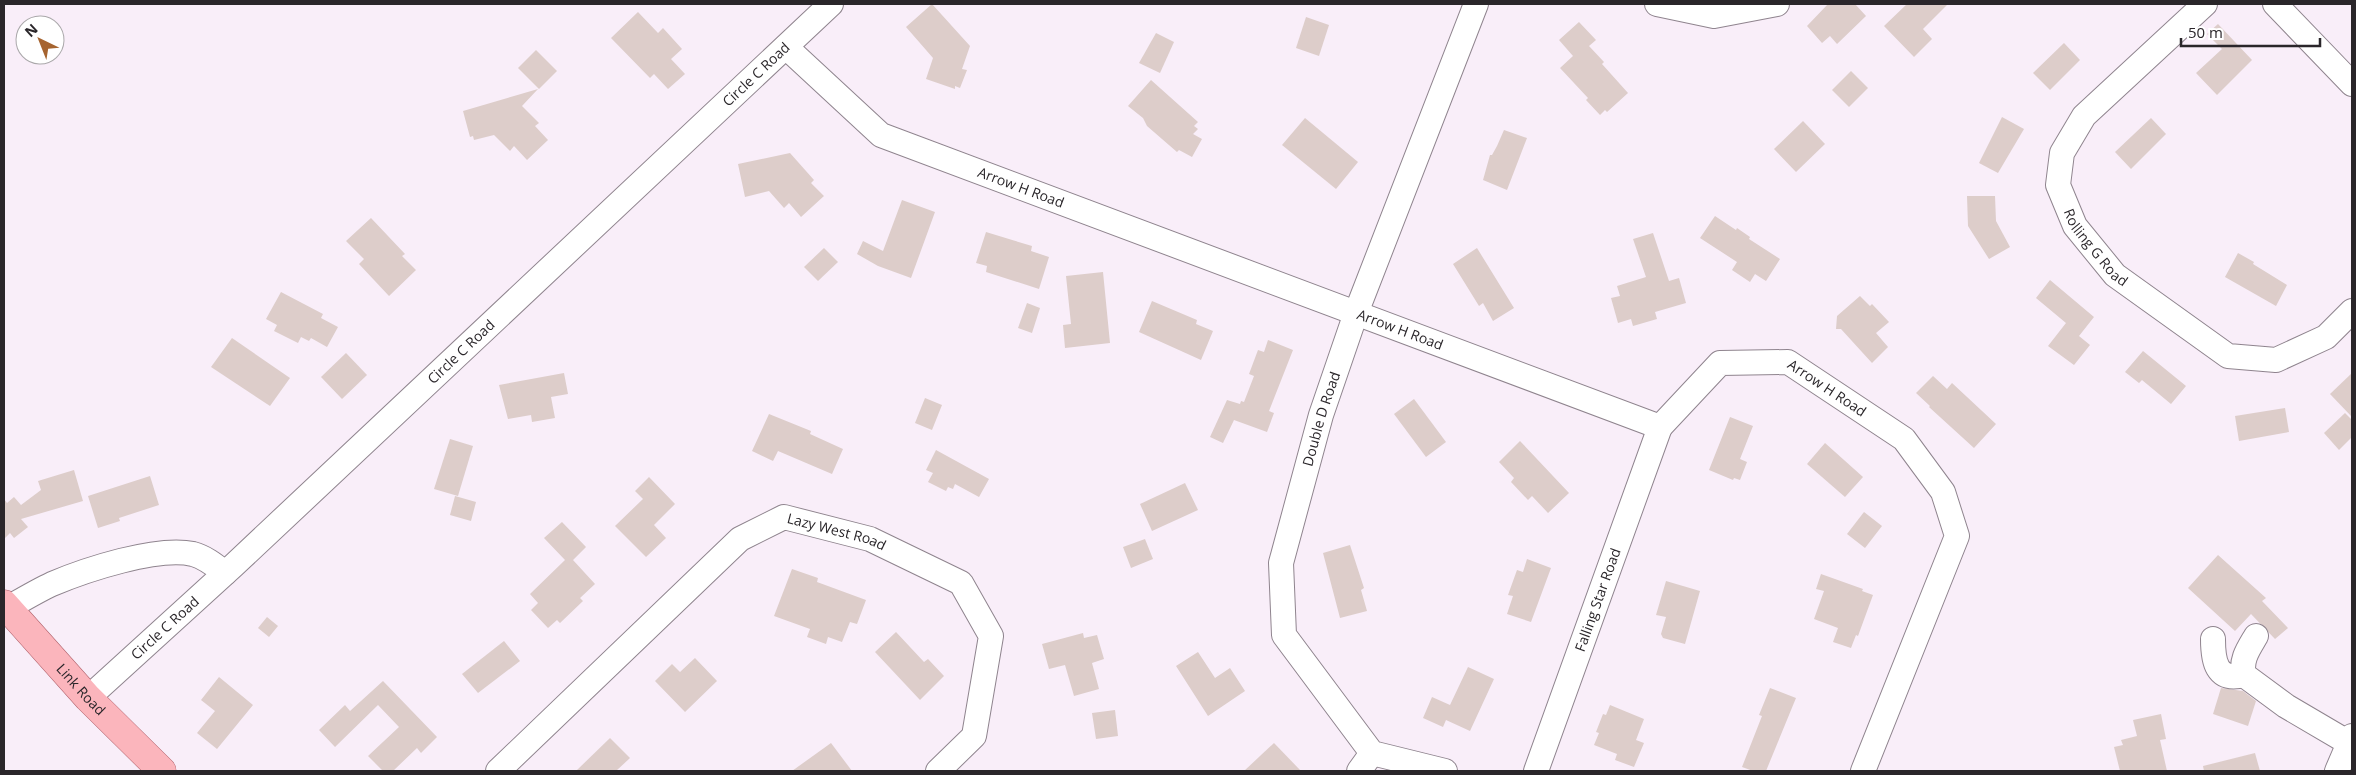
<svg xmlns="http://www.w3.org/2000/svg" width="2356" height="775" font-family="'Open Sans',sans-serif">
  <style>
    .building { fill: #ddcdca }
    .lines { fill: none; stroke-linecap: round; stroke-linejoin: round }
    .minor-casing { stroke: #8f848e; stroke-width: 26 }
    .major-casing { stroke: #b0636c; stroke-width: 29 }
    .minor { stroke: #fff; stroke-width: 24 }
    .major { stroke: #fbb5bc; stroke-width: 28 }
    .labels { text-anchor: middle; stroke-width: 4.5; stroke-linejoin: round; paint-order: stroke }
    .street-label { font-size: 14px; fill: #2a262a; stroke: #fff }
  </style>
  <rect width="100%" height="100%" fill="#f9eef9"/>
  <g class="building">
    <path d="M932,4L970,46L962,69L967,70L960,88L955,86V89L926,79L933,58L906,27Z"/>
    <path d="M1828,4H1855L1866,16L1837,44L1830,36L1822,43L1807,26Z"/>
    <path d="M1907,4H1948L1923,29L1932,39L1914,57L1884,26Z"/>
    <path d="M638,12L658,33L663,28L682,49L671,59L685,74L668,89L654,74L650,78L611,38Z"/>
    <path d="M1306,17L1329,25L1319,56L1296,48Z"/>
    <path d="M1579,22L1596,40L1589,46L1604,62L1602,64L1628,93L1607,112L1605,110L1600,115L1586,100L1588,98L1560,68L1573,56L1559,40Z"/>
    <path d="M2218,24L2252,60L2217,95L2196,73L2222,49L2207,34Z"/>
    <path d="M1156,33L1174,42L1160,73L1139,63Z"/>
    <path d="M2064,43L2080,60L2050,90L2033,73Z"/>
    <path d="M536,50L557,71L539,89L518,68Z"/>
    <path d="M1851,71L1868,88L1849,107L1832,90Z"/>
    <path d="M1151,80L1198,122L1194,126L1198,129L1193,134L1202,139L1192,157L1179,150L1177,152L1147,126L1143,118L1128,106Z"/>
    <path d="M538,89L522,106L539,123L535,126L548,140L527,160L514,146L510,151L494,135L474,140L473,136L470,137L463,111Z"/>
    <path d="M2002,117L2024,129L1998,173L1979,163Z"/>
    <path d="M1305,118L1358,162L1336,189L1282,145Z"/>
    <path d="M2151,118L2166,134L2131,169L2115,152Z"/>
    <path d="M1803,121L1825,144L1796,172L1774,149Z"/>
    <path d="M1504,130L1527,138L1507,190L1483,180L1490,155H1492L1497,146Z"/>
    <path d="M790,153L814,180L811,183L824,196L801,217L789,203L784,208L769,191L745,197L738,164Z"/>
    <path d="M1967,196H1995L1996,221L2010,247L1989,259L1968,226Z"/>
    <path d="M902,200L935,212L911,278L878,266L857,254L863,241L883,251Z"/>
    <path d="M1715,216L1736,230L1737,228L1750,237L1749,239L1780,259L1766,281L1755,274L1750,282L1732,270L1737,262L1700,238Z"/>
    <path d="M371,218L405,254L402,256L416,270L389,296L359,264L364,259L346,241Z"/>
    <path d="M986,232L1032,246L1031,251L1049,257L1039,289L986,272L987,266L976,263Z"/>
    <path d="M1653,233L1669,281L1679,278L1686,303L1655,312L1657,319L1633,326L1631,319L1618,323L1611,298L1620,296L1617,286L1646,277L1633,239Z"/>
    <path d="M824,248L838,262L818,281L804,267Z"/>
    <path d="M1477,248L1514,308L1493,321L1483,303L1479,306L1453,264Z"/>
    <path d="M2238,253L2254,262L2253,264L2287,285L2276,306L2225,277Z"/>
    <path d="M1103,272L1110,343L1065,348L1063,325L1071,324L1066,276Z"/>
    <path d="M2050,280L2094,317L2079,336L2090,345L2074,365L2048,346L2066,323L2036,298Z"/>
    <path d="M281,292L323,314L321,318L338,327L327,347L311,338L309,341L301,337L298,343L274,331L277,325L266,319Z"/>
    <path d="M1860,296L1870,306L1872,304L1889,322L1876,333L1888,347L1872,363L1841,329H1836L1837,316Z"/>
    <path d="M1152,301L1197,320L1196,324L1213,331L1201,360L1139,332Z"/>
    <path d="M1027,303L1040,308L1032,333L1018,328Z"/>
    <path d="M232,338L290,378L270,406L211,367Z"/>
    <path d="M1268,340L1293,350L1269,411L1274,413L1267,432L1234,420L1223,443L1210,437L1227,400L1240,404L1241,401L1244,402L1254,376L1249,374L1258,350L1264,352Z"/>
    <path d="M2143,351L2186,386L2171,404L2142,380L2139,383L2125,372Z"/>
    <path d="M346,353L367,375L342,399L321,377Z"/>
    <path d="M564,373L568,394L551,397L555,418L532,422L531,415L508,419L499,385Z"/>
    <path d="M2352,373V417L2330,394Z"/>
    <path d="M1933,376L1947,389L1952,383L1996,424L1974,448L1929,407L1930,406L1916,393Z"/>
    <path d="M925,398L942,405L932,430L915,423Z"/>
    <path d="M1414,399L1446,442L1426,457L1394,414Z"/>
    <path d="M2285,408L2289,432L2239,441L2235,416Z"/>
    <path d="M2345,413L2352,420V437L2339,450L2324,433Z"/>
    <path d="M769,414L811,431L810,434L843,449L832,474L778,451L773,461L752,451Z"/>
    <path d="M1730,417L1753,426L1740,459L1747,462L1740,480L1734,478L1733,480L1709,470Z"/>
    <path d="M450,439L473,446L458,496L434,489Z"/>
    <path d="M1520,441L1569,493L1548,513L1532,496L1528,500L1511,482L1514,478L1499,462Z"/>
    <path d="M1825,443L1863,477L1845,497L1807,464Z"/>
    <path d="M936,450L989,479L979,497L955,484L953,489L948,487L946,491L928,482L933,473L926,470Z"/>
    <path d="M74,470L83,501L21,519L28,527L14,538L10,533L4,539V499L7,503L14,497L21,505L41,490L38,481Z"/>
    <path d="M150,476L159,505L119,518L120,521L98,528L88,496Z"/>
    <path d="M649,477L675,504L654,525L666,538L646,557L615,526L643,499L635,491Z"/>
    <path d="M1185,483L1198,510L1152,531L1140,504Z"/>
    <path d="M455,496L476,502L471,521L450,515Z"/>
    <path d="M1864,512L1882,526L1865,548L1847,534Z"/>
    <path d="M562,522L586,547L573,560L595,584L580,598L583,601L560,623L557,620L548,628L531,610L538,603L530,594L565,560L544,538Z"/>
    <path d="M1145,539L1153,559L1131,568L1123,547Z"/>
    <path d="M1350,545L1364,588L1361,590L1367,611L1340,618L1323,553Z"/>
    <path d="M2218,555L2266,598L2262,601L2288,628L2275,639L2251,614L2235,631L2188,588Z"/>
    <path d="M1527,559L1551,568L1531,622L1507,614L1513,596L1508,595L1517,570L1523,572Z"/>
    <path d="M792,569L818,578L817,582L866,600L857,624L850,622L842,642L828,637L826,644L807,637L810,629L774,616Z"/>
    <path d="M1821,574L1863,589L1862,591L1873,595L1858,636L1856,635L1851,648L1833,642L1838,628L1814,619L1824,591L1816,589Z"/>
    <path d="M1666,581L1700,591L1685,644L1663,638L1661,634L1666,617L1656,615Z"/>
    <path d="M267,617L278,626L269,637L258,628Z"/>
    <path d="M896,632L924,662L928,659L944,676L920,700L875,652Z"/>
    <path d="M1083,633L1084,638L1097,635L1104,659L1092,663L1099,689L1074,696L1065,665L1049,669L1042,644Z"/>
    <path d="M504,641L520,661L478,693L462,674Z"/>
    <path d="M1198,652L1215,678L1230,668L1245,691L1208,716L1176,666Z"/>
    <path d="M695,658L717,681L685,712L655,681L672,664L680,672Z"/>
    <path d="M1468,667L1494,679L1470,731L1446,720L1443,727L1423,718L1432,697L1450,705Z"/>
    <path d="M219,677L253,705L217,749L197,733L215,711L201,700Z"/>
    <path d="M383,681L437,737L421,753L417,748L393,771H383L368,756L399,727L378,705L335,747L319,730L345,705L350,711Z"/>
    <path d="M1770,688L1796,698L1766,771H1753L1742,767L1762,716L1759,715Z"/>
    <path d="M2221,688L2243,691L2256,701L2248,726L2213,714Z"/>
    <path d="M1610,705L1644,719L1636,740L1644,743L1634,767L1615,760L1617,754L1594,745L1599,733L1596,732L1603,714L1606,715Z"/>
    <path d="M1115,710L1118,736L1096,739L1092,713Z"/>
    <path d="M2161,714L2166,739L2160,740L2167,771H2120L2114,747L2123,745L2121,740L2137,736L2133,720Z"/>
    <path d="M610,738L630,758L616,771H576Z"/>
    <path d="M831,743L852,771H792Z"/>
    <path d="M1274,743L1301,771H1244Z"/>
    <path d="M2255,753L2260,771H2204L2203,766Z"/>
  </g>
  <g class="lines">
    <g class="minor-casing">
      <g id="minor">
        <path d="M1657,4L1714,16L1777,4"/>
        <path id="s1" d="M2205,4L2084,116L2062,153L2058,185L2075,226L2115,275L2228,356L2276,360L2326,337L2352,311"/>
        <path d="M2275,4L2352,84"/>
        <path id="s2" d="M786,47L881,135L1660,427L1720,363L1788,362L1904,439L1943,492L1957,536L1863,771"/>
        <path d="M8,608C22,600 37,591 52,584C85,570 157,546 193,554C205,557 216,566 225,573"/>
        <path d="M2256,636C2249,648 2240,660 2244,675L2286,706L2349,743"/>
        <path d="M2213,639C2213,661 2216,682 2244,675"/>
        <path id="s3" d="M88,698L233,566L831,4"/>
        <path id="s4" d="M498,771L740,539L784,517L870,539L961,583L991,636L974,736L938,771"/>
        <path d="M1359,771L1372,753"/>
        <path id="s5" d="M1445,771L1372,753L1284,635L1281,563L1321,415L1356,313L1476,4"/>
        <path id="s6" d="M1536,771L1660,427"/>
        <path d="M2337,771L2352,736"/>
      </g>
    </g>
    <g class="major-casing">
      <g id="major">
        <path id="s7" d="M4,604L88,698L162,771"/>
      </g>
    </g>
    <use href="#minor" class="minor"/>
    <use href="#major" class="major"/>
  </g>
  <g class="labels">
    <g class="street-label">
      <text dy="5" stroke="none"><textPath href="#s3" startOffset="914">Circle C Road</textPath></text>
      <text dy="5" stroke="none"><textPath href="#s2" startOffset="279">Arrow H Road</textPath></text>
      <text dy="5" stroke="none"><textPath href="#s1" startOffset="314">Rolling G Road</textPath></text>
      <text dy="5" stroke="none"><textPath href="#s2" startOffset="684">Arrow H Road</textPath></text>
      <text dy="5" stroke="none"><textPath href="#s3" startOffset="509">Circle C Road</textPath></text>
      <text dy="5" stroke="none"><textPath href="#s2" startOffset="1164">Arrow H Road</textPath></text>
      <text dy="5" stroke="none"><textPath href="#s5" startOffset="444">Double D Road</textPath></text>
      <text dy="5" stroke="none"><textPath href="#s4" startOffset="439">Lazy West Road</textPath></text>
      <text dy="5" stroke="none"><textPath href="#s6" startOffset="182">Falling Star Road</textPath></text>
      <text dy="5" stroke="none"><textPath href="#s3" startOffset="104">Circle C Road</textPath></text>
      <text dy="5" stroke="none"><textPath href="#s7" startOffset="115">Link Road</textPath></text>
    </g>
  </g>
  <rect width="2356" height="775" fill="none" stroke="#2a262a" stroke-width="10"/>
  <g transform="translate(40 40) rotate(317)"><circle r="24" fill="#ffffff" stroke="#aaa8aa"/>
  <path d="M0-4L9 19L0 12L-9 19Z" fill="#a66430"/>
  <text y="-8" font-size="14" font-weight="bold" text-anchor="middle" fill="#2a262a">N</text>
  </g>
  <path d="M2181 38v8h139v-8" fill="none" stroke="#2a262a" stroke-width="2.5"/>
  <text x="2188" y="38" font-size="15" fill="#2a262a" stroke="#ffffff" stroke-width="4" paint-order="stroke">50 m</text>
</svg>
